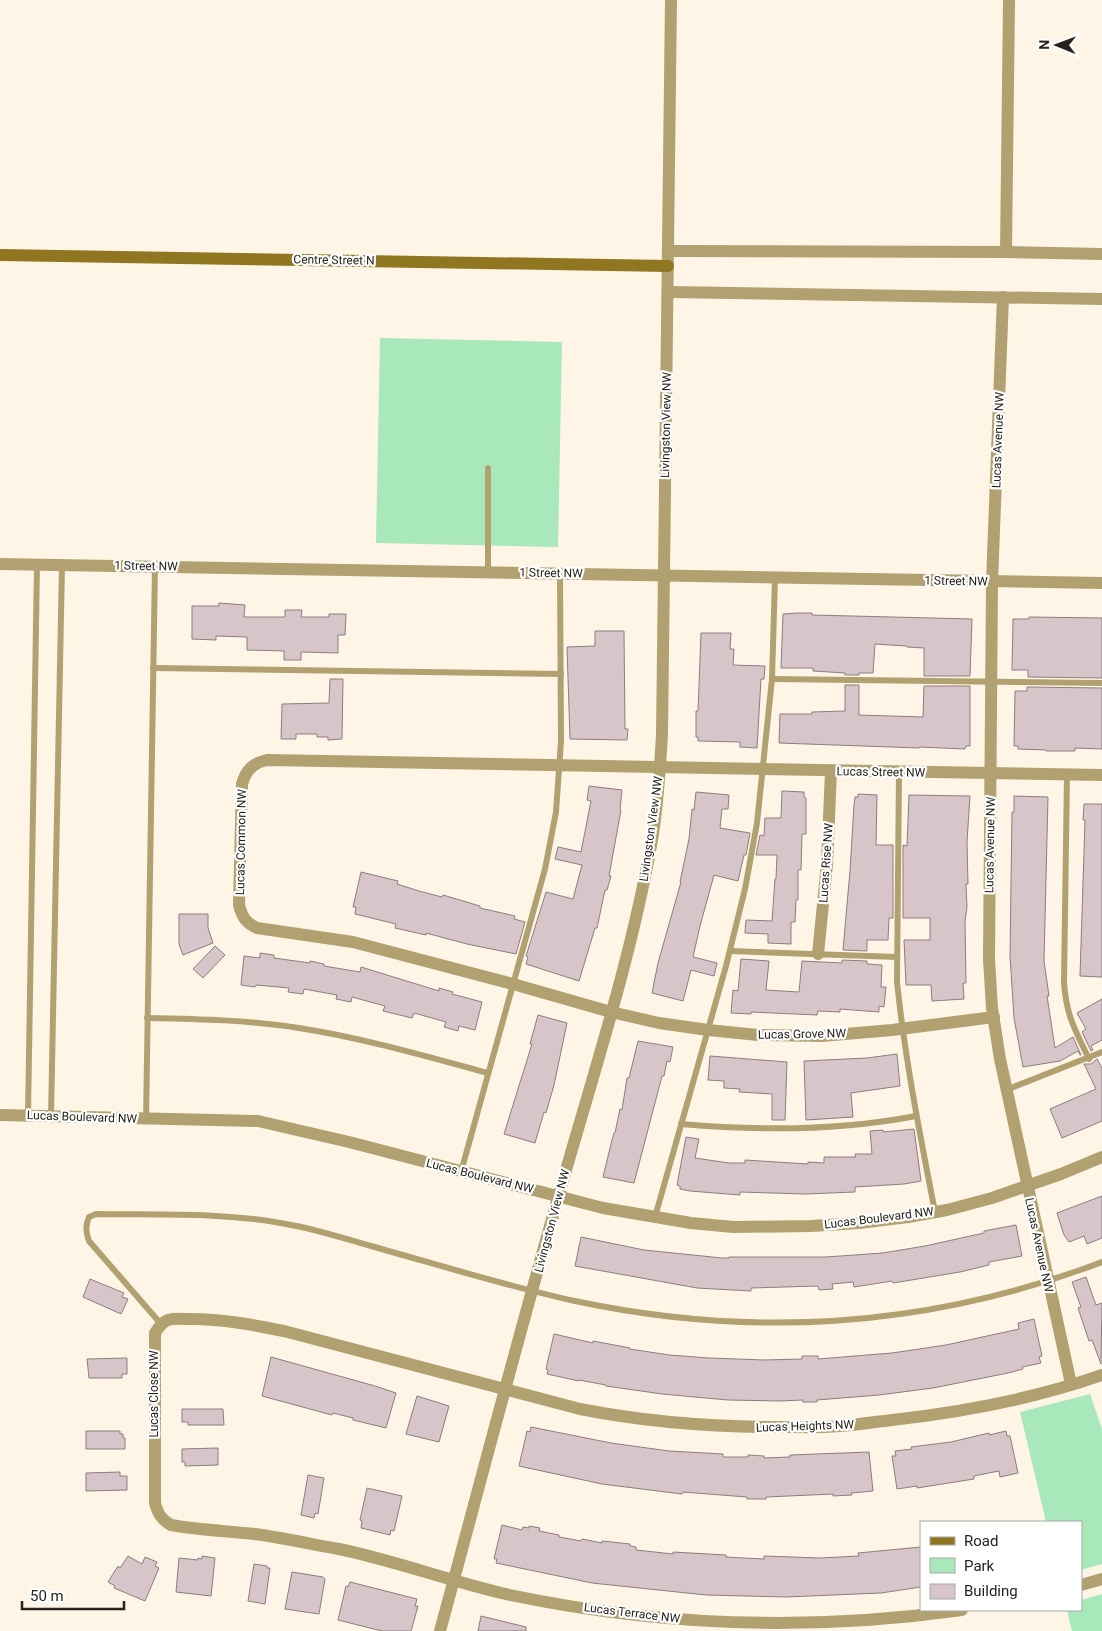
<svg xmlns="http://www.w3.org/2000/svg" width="1102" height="1631" font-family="Roboto,sans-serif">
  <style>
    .green { fill: #a8e8bb }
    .building { fill: #d8c5ca; stroke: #8d7c80 }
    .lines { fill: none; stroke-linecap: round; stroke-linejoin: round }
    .lane { stroke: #b2a170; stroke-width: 6 }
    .street { stroke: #b2a170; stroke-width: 12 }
    .secondary { stroke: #917622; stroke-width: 12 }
    .labels { text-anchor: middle; stroke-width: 4.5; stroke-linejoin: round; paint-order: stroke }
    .street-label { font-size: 12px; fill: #26231d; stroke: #fff }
  </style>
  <rect width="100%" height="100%" fill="#fff5e6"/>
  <g class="green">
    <path d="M380,338L562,342L558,547L376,543Z"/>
    <path d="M1090,1394L1102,1429V1564L1081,1570V1522H1046L1020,1412Z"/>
    <path d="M1102,1594V1631H1072L1067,1610H1081V1600Z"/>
  </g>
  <g class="building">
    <path d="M219,603L245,605L244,617H285V610H302L301,617H329V614H346L345,635H338V653L301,652V660H284V651L247,650V637L216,636V640L192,639V606H219Z"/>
    <path d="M798,613H812V615L972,619L970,676H924V648L907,647V646L875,644L873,673H859V675H845V673L813,671V668H781L783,614Z"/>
    <path d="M1029,617L1102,618V678L1028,677V670H1012L1013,619H1029Z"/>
    <path d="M595,631H624L625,729H628L627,740L570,739L567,647L595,646Z"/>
    <path d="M701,633H731L730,649H734L733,665L765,666L764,679H761L757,748L740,747V742L698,741V737H696V711H698Z"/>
    <path d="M330,679H343L342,739L328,740V737H317V734H296V739H281L282,704L329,703Z"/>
    <path d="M845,685H859V715L923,717L924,686H970V746H966L965,749L919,747V748L779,743L780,714H812V712L845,711Z"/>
    <path d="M1027,687L1102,688V749L1075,748V751H1046V750L1018,749V746H1014L1015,691H1027Z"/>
    <path d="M589,786L622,790L620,809L621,810L609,876H611L607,890H605L597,928H595L579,981L526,964L528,957L526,956L546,892L573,899L582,865L555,859L558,847L581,852L591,801L587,800Z"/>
    <path d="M782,791L804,792V797L806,798V834H802L801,870H798V900H796L795,922H791V944L768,943V934L745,933L746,920L772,921L775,879H776L777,855H756L760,835L764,836L765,818H781Z"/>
    <path d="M696,792L729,795L728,809H722L720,828L750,833L746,855H744L738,881L714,875L700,926L693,957L717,963L714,976L691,970L683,1001L652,993L658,963L681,882H680L689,839L692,809L694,810Z"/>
    <path d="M858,794L877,795L876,845H893V918H889L888,940H867V951L843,950L850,871L854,805L855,797H858Z"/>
    <path d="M909,795L970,796L967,842L968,884H966L967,907L965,921L966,983H963L964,999L932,1001L931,985H906L904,940H930V918H903V845L907,846Z"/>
    <path d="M1014,796L1048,797L1044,961L1049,996H1047L1055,1048L1073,1037L1081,1055H1080L1078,1051L1060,1061L1023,1067L1014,1018L1010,956L1012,812H1014Z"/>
    <path d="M1084,804H1102V977L1080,976L1085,820H1083Z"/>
    <path d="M361,872L398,881L397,884L419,891L442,897L443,895L480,906V908L515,916L514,919L525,922L516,954L467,944L426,933V935L395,928L396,924L355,914L356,907H353Z"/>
    <path d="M179,914H208V928L213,943L183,955L179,944Z"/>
    <path d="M215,946L225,955L203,978L193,969Z"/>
    <path d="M260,953L274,955V958L310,963V961L324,964V966L360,972L361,967L439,991V988L453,992L452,994L482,1002L475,1030L459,1026L458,1031L444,1027L446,1022L414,1013L412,1018L383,1011L385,1006L352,997L351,1002L336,999L337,995L304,989L303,994L288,992L289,988L256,985L255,987L241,985L244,956L260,958Z"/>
    <path d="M741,959L769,961L766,990L799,992L802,961L842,963V960L867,961V964L882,965L881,987H886L884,1007L879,1006V1012L840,1009V1012L818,1011L817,1015L751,1012V1014L731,1013L733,990L738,991Z"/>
    <path d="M1102,999V1040L1091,1046L1093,1050L1091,1051L1082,1032L1086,1029L1077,1013Z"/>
    <path d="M538,1015L567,1023L554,1085L546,1113L544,1112L535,1143L504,1134L532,1044H530Z"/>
    <path d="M638,1041L673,1047L670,1062L667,1061L664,1076H662L634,1183L603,1177L612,1140L614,1133H615L620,1109L622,1110L627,1078H629Z"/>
    <path d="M897,1054L900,1086L851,1093L853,1117L806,1120L804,1061L867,1058Z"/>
    <path d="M710,1056L787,1062L785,1120H772V1094L739,1092L740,1089L724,1088V1081L708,1080Z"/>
    <path d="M1097,1059L1102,1068V1121L1062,1138L1050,1109L1096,1089L1084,1064H1091Z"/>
    <path d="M914,1129L921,1181L904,1184L855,1187V1192L805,1194L740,1192V1195L690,1191L680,1189V1186L677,1185L686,1137L699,1139L695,1158L729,1163H745V1160L808,1164V1162L824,1163V1157H856L855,1154H872L870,1131L883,1130V1132Z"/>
    <path d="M1102,1196V1238L1087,1244L1084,1236L1069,1242L1064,1235L1057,1213Z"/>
    <path d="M1016,1225L1022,1256L989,1262V1265L960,1272L893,1283L892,1281L854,1287L853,1282L832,1284L833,1289L819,1290L818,1286L751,1288V1291L697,1288L575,1266L581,1237L644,1250L722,1258H729V1257H826L883,1253L925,1246L984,1233V1231Z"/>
    <path d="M1086,1277L1096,1305L1102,1303L1101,1364L1092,1340L1089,1341L1078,1308L1081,1307L1072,1282Z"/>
    <path d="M90,1279L124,1293L122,1297L128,1299L121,1314L83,1297Z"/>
    <path d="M1034,1319L1042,1356L1039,1357L1041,1363L1022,1367L1023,1369L1008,1373L933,1388L879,1395L817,1400V1402H803V1400L779,1401L728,1400L662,1394L606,1386V1385L579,1380V1381L547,1374L548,1370L546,1369L554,1334L593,1343V1341L630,1348V1349L669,1355L709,1358L764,1360L802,1359V1356H818V1359L892,1353L946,1345L1019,1329L1018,1323Z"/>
    <path d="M271,1357L375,1386L396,1393L386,1428L353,1420V1418L333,1413L332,1415L262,1396Z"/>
    <path d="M127,1358V1374H122V1378H89L87,1359Z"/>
    <path d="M417,1396L449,1406L439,1442L406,1434Z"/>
    <path d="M182,1409H223L224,1425H188V1422H182Z"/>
    <path d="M531,1427L611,1443L669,1451L723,1454V1457H748V1455L764,1456V1458L790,1457V1455L869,1452L873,1491L851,1493L852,1495L833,1496V1494L766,1497V1499H747V1497L683,1492L682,1494L602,1484L519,1466L527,1431L530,1432Z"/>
    <path d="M86,1431H120V1434H123V1438H125V1449H86Z"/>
    <path d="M1006,1431L1007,1436H1010L1018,1473L1000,1477L999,1471L974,1476V1479L917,1488V1486L897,1489L892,1456H896L895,1451L912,1449L911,1447L951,1442L989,1433V1435Z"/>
    <path d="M218,1448V1465L185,1466V1462H182V1449Z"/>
    <path d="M120,1472V1476H127V1490L86,1491V1473Z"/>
    <path d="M308,1475L324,1478L318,1514L315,1513L314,1518L301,1515Z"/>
    <path d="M367,1488L402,1496L394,1531L391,1530L390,1535L361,1528L362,1521L360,1520Z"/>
    <path d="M502,1525L522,1530L523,1527L529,1528V1526L540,1528L539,1531L559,1535V1537L581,1541L582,1539L602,1543V1541L630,1544V1546L636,1547V1550L673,1554V1552L726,1555V1557L744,1558L764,1559V1556L820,1558L859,1556L858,1553L921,1547V1587L881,1593L786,1597L706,1595L592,1583L496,1563L497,1559H494Z"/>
    <path d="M128,1556L142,1564L145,1557L157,1562L155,1566L159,1568L145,1601L114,1588L115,1586L108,1582L118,1566L120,1568Z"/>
    <path d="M202,1556L215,1558L211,1596L176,1592L179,1558L198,1560V1558L202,1559Z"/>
    <path d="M254,1564L267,1566V1568H270L265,1604L248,1601Z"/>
    <path d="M292,1572L323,1577L325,1579L319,1614L285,1609Z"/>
    <path d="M350,1582L417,1599L415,1606H418L411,1631H382L338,1620L346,1586L348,1587Z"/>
    <path d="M481,1616L526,1627V1631H478Z"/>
  </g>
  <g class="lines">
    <g class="lane">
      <path d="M488,468V572"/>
      <path d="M153,668L561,674"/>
      <path d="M772,679L1102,683"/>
      <path d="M899,772L897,982C905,1059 920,1135 935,1212"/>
      <path d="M1067,774L1064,982C1066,1015 1075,1030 1089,1059"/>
      <path d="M730,951L897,957"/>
      <path d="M147,1018C198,1019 249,1020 299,1028C363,1038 425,1056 488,1073"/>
      <path d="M1006,1090L1102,1052"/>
      <path d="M28,1116L37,565"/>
      <path d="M51,1116L62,565"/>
      <path d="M146,1120L155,566"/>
      <path d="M681,1124C760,1131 838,1131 916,1116"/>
      <path d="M461,1172L545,869L556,812L561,741L560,573"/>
      <path d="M655,1217L726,966L745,889L757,823L772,679L775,578"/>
      <path d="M161,1324L89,1241C86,1232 85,1226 89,1217L96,1214C159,1215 224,1212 286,1224C315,1229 343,1238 371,1246C439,1265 506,1286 575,1301C754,1339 931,1327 1102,1262"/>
    </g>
    <g class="street">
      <path d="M668,251L1006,252L1102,254"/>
      <path d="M1006,252L1009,0"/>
      <path d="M668,292L1102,299"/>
      <path d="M1003,297L992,582L989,959L992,1008L1000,1059L1071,1384"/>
      <path d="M0,564L1102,583"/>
      <path d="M818,954L827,864L831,771"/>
      <path d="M994,1017L892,1030L822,1036L758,1035L708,1030L659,1023L611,1012L513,984L353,942L257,928C246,923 242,917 239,905L242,784C246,770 253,763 267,760L1102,775"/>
      <path d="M0,1115L258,1121L349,1142L603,1208L691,1223L733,1227L811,1226L859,1223L908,1217L947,1210L992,1198L1061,1174L1102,1157"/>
      <path d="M1081,1585L1102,1579"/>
      <path d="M962,1610C812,1631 658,1626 510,1595C452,1582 397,1561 339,1549C311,1544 283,1538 255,1534C227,1531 199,1530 171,1525C161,1519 158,1514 155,1503V1333C158,1328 162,1322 168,1320C175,1318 184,1319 191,1319C223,1319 254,1325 284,1331L580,1409C646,1422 712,1427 779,1427C799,1427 819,1428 839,1426C857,1425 874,1422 892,1420C963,1412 1034,1399 1102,1375"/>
      <path d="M440,1631C480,1484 518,1337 560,1191C593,1075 631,959 652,840C658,805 660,770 662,734L671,0"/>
    </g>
    <path class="secondary" d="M0,255L668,266"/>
  </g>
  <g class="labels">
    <g class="street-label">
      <text transform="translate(334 260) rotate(1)" y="4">Centre Street N</text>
      <text transform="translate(666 425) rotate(-89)" y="4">Livingston View NW</text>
      <text transform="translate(998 440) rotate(-88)" y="4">Lucas Avenue NW</text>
      <text transform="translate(146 566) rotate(1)" y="4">1 Street NW</text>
      <text transform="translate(551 573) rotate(1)" y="4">1 Street NW</text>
      <text transform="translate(956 581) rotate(1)" y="4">1 Street NW</text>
      <text transform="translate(881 772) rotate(1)" y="4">Lucas Street NW</text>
      <text transform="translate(651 829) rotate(-82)" y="4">Livingston View NW</text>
      <text transform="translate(241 842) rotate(-89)" y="4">Lucas Common NW</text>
      <text transform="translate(990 845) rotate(-89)" y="4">Lucas Avenue NW</text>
      <text transform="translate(826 863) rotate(-86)" y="4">Lucas Rise NW</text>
      <text transform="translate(802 1034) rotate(-1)" y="4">Lucas Grove NW</text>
      <text transform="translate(82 1117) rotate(2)" y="4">Lucas Boulevard NW</text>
      <text transform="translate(480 1176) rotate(14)" y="4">Lucas Boulevard NW</text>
      <text transform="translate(879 1218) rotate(-7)" y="4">Lucas Boulevard NW</text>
      <text transform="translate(552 1221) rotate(-75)" y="4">Livingston View NW</text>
      <text transform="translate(1039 1245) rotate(78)" y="4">Lucas Avenue NW</text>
      <text transform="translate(154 1394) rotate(-90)" y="4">Lucas Close NW</text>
      <text transform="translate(805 1426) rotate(-2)" y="4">Lucas Heights NW</text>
      <text transform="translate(632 1613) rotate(7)" y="4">Lucas Terrace NW</text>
    </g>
  </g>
  <rect x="920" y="1521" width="162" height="90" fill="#ffffff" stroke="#a8a7a5"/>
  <rect x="930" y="1537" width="25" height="8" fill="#917622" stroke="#a8a7a5"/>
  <text x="964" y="1546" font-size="15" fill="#26231d">Road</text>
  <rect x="930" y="1558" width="25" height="15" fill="#a8e8bb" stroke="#a8a7a5"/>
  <text x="964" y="1571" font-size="15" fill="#26231d">Park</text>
  <rect x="930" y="1584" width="25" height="15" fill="#d8c5ca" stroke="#a8a7a5"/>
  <text x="964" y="1596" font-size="15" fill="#26231d">Building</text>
  <g transform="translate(1057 45) rotate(271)" stroke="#ffffff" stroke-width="4" paint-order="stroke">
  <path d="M0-4L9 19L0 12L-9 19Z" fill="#26231d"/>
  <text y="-8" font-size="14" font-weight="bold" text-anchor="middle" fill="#26231d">N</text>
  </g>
  <path d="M22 1601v8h102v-8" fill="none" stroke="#26231d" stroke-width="2.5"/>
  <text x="30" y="1601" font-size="15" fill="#26231d" stroke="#ffffff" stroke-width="4" paint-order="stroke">50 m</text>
</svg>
